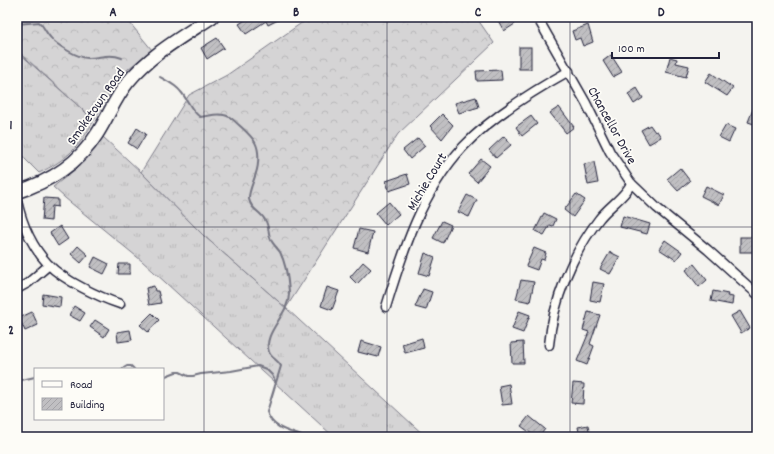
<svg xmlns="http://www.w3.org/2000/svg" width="774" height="454" font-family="Dekko,sans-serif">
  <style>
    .grass { fill: url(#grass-tufts); stroke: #7c7b88 }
    .forest { fill: url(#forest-crowns); stroke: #7c7b88 }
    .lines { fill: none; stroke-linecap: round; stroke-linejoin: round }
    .stream { stroke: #757582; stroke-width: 2 }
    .building { fill: url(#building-hatch); stroke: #22223b }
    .street-casing { stroke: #22223b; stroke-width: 11 }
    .secondary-casing { stroke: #22223b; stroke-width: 15 }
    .street { stroke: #fdfcf7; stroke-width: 8 }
    .secondary { stroke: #fdfcf7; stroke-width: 12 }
    .grid { fill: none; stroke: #22223b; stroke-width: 1; stroke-opacity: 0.55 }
    .labels { text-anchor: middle; stroke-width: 3.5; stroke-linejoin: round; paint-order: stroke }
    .street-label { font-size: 14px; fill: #22223b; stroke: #fdfcf7 }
    .neatline { fill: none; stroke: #22223b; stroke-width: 1.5 }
    .grid-label { font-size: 13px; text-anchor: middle; font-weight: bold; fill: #22223b }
  </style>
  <defs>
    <pattern id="grass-tufts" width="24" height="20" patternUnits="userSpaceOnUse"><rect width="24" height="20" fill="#d5d4d5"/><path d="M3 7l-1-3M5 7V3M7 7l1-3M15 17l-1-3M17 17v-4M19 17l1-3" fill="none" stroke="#b7b6b8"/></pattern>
    <pattern id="forest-crowns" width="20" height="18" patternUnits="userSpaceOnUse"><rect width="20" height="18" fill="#d5d4d5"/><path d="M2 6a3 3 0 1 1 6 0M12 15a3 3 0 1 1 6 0" fill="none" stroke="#b7b6b8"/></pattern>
    <pattern id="building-hatch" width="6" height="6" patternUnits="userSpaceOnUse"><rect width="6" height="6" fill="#c0bfc2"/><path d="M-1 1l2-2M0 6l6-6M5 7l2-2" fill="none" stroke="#a5a4a8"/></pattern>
  </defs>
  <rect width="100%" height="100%" fill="#f4f3ef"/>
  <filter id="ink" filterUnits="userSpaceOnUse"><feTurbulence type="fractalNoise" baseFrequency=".025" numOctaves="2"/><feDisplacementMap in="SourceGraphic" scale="8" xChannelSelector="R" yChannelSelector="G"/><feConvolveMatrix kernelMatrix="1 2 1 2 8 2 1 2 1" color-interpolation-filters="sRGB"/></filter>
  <g filter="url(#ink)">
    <g class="grass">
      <path d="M17,51L94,120C80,147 66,160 39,173L25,159L17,148Z"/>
      <path d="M103,137L141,172L203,235L286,308L426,437H334L142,261L65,198L53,187L77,168Z"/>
    </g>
    <g class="forest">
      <path d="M17,17H125L152,50L128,69L113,89L94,120L17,50Z"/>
      <path d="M310,17H476L494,43L398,134L286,308L203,235L141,172L189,95L227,75Z"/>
    </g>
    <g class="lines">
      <g class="stream">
        <path d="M17,24L39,22C44,26 45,32 50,37C56,45 78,58 88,58C101,58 108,53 122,58"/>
        <path d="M160,77C167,81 176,85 181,92C188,100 191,111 200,117C209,116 216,113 224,115C231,116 234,121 239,125C253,138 260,143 258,163C258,174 248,190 249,199C251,210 260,211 265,220C269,225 268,234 271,240C273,244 277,248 280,252C286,264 288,278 289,291C291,314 262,332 269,352C271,358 278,360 281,366L267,412C273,430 290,431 305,437"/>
        <path d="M122,369L127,366H131L134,369"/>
        <path d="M163,377L176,372H180L188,376H193L201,374L231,371L258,366L266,369L272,375L275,381"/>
        <path d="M17,381L35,377"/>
      </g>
    </g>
    <g class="building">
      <path d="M250,17H284L268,25L266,21L246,34L239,24Z"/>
      <path d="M496,17H511L515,24L504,31Z"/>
      <path d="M588,25L593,42L583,46L580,38L575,40L572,31Z"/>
      <path d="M217,38L224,48L207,59L201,48Z"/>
      <rect x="519" y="47" width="12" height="22"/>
      <path d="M611,55L622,72L613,77L603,61Z"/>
      <path d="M670,57L677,59L676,63L689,66L686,77L666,72Z"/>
      <path d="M501,70L502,80L477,81L476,71Z"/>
      <path d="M711,73L733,88L727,96L705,82Z"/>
      <path d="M637,88L643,98L634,104L628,94Z"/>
      <path d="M476,97L479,107L459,113L455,103Z"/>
      <path d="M757,99V125L748,122Z"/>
      <path d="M559,107L574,127L566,133L550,113Z"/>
      <path d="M442,114L453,125L442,139L430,126Z"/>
      <path d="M531,116L537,124L522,136L516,127Z"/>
      <path d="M650,125L655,132L657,131L661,137L649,144L641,130Z"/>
      <path d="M726,125L735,129L729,142L719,137Z"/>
      <path d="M137,128L146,134L137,149L128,143Z"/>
      <path d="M504,136L511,145L496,158L489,150Z"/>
      <path d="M418,138L425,146L410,159L403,150Z"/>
      <path d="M481,159L490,166L477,182L468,174Z"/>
      <path d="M594,162L598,183L588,185L584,164Z"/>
      <path d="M680,168L690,181L678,191L667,179Z"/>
      <path d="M407,174L410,184L389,191L386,181Z"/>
      <path d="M706,186L724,195L719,205L701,196Z"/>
      <path d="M576,194L585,200L573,217L564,210Z"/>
      <path d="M467,195L477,200L469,217L458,212Z"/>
      <path d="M44,198L58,199V207L52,206L51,221L42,220Z"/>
      <path d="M389,202L399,214L386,225L376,213Z"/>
      <path d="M544,213L556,219L553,226L550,225L544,235L535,231Z"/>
      <path d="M623,216L650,224L647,234L620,227Z"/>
      <path d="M442,221L451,225L443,243L433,238Z"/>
      <path d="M60,226L68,239L58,246L50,233Z"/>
      <path d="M359,229L373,232L368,252L354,248Z"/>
      <rect x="740" y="237" width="17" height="15"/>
      <path d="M665,240L682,252L676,260L659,249Z"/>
      <path d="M78,246L88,255L81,263L71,254Z"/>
      <path d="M534,248L546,253L544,260L541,259L537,270L526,266Z"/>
      <path d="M610,252L620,257L610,274L600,269Z"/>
      <path d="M425,253L435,257L429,276L419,273Z"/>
      <path d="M95,257L109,264L104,274L90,267Z"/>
      <path d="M363,262L371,269L357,284L350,277Z"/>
      <path d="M119,264H130V274H118Z"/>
      <path d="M694,264L707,280L699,287L686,270Z"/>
      <path d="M521,280L534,282L530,302L516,299Z"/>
      <path d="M593,282L604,284L600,302L590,300Z"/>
      <path d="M154,286L155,291H158L161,303L149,305L146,288Z"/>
      <path d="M327,287L339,291L332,310L321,306Z"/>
      <path d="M423,289L432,292L426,310L415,307Z"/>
      <path d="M713,291L728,294L727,296L733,297L732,305L711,301Z"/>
      <path d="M43,294L61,297L60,307L42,304Z"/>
      <path d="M74,306L85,313L80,321L69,315Z"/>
      <path d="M519,311L530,315L523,333L512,329Z"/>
      <path d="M740,311L750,328L741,333L731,316Z"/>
      <path d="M32,312L38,325L25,331L19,318Z"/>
      <path d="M588,312L600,315L590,344L594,346L587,365L577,361L589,332L583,330Z"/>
      <path d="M152,313L159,320L148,332L140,325Z"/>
      <path d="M95,320L109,329L104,337L90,327Z"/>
      <path d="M130,330L132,340L118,342L117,332Z"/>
      <path d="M422,338L424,348L405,353L402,344Z"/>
      <path d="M361,341L381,347L378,357L358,352Z"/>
      <path d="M523,342L524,363H512L511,343Z"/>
      <path d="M573,383L584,384L583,404L571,403Z"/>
      <path d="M509,384L512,404L502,405L499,386Z"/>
      <path d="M529,416L545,429L539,437H536L521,426Z"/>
      <path d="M588,425L590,437H580L578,427Z"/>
    </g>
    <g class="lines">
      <g class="street-casing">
        <g id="street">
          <path d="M537,17L586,103L610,152L631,183L657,208L708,250L757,294"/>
          <path d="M17,201C22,223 32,247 48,264C63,280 99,297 120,304"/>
          <path d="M17,289L28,283L49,265"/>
          <path d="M386,307C403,251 422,191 463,147C491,117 533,91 569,71"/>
          <path d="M549,345C553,301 572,254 599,219C608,207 627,195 631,183"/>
        </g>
      </g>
      <g class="secondary-casing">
        <path id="secondary" d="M17,192C49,182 79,163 97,134C108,117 115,98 128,82C151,54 182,37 212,17"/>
      </g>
      <use href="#street" class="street"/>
      <use href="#secondary" class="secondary"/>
    </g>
  </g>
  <path class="grid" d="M204,17V437M387,17V437M570,17V437M17,227H757"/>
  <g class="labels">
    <g class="street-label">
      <text transform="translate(95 106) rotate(-55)" y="5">Smoketown Road</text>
      <text transform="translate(613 125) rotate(61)" y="5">Chancellor Drive</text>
      <text transform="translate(426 181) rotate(-59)" y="5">Michie Court</text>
    </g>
  </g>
  <rect width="774" height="454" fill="none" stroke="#fdfcf7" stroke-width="44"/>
  <rect x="34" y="368" width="130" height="52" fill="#fdfcf7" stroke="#a5a5ac"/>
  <rect x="42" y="381" width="20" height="6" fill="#fdfcf7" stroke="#a5a5ac"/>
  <text x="70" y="388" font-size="12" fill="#22223b">Road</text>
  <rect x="42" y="398" width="20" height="12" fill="url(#building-hatch)" stroke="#a5a5ac"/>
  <text x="70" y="408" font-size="12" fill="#22223b">Building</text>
  <path d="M612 52v6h107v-6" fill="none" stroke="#22223b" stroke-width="2"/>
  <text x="618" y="52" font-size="12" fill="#22223b" stroke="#fdfcf7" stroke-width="3" paint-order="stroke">100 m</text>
  <rect x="22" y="22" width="730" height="410" class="neatline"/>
  <g class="grid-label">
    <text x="113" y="16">A</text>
    <text x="296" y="16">B</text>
    <text x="478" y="16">C</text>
    <text x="661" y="16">D</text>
    <text x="11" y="129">1</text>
    <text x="11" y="334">2</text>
  </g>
</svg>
